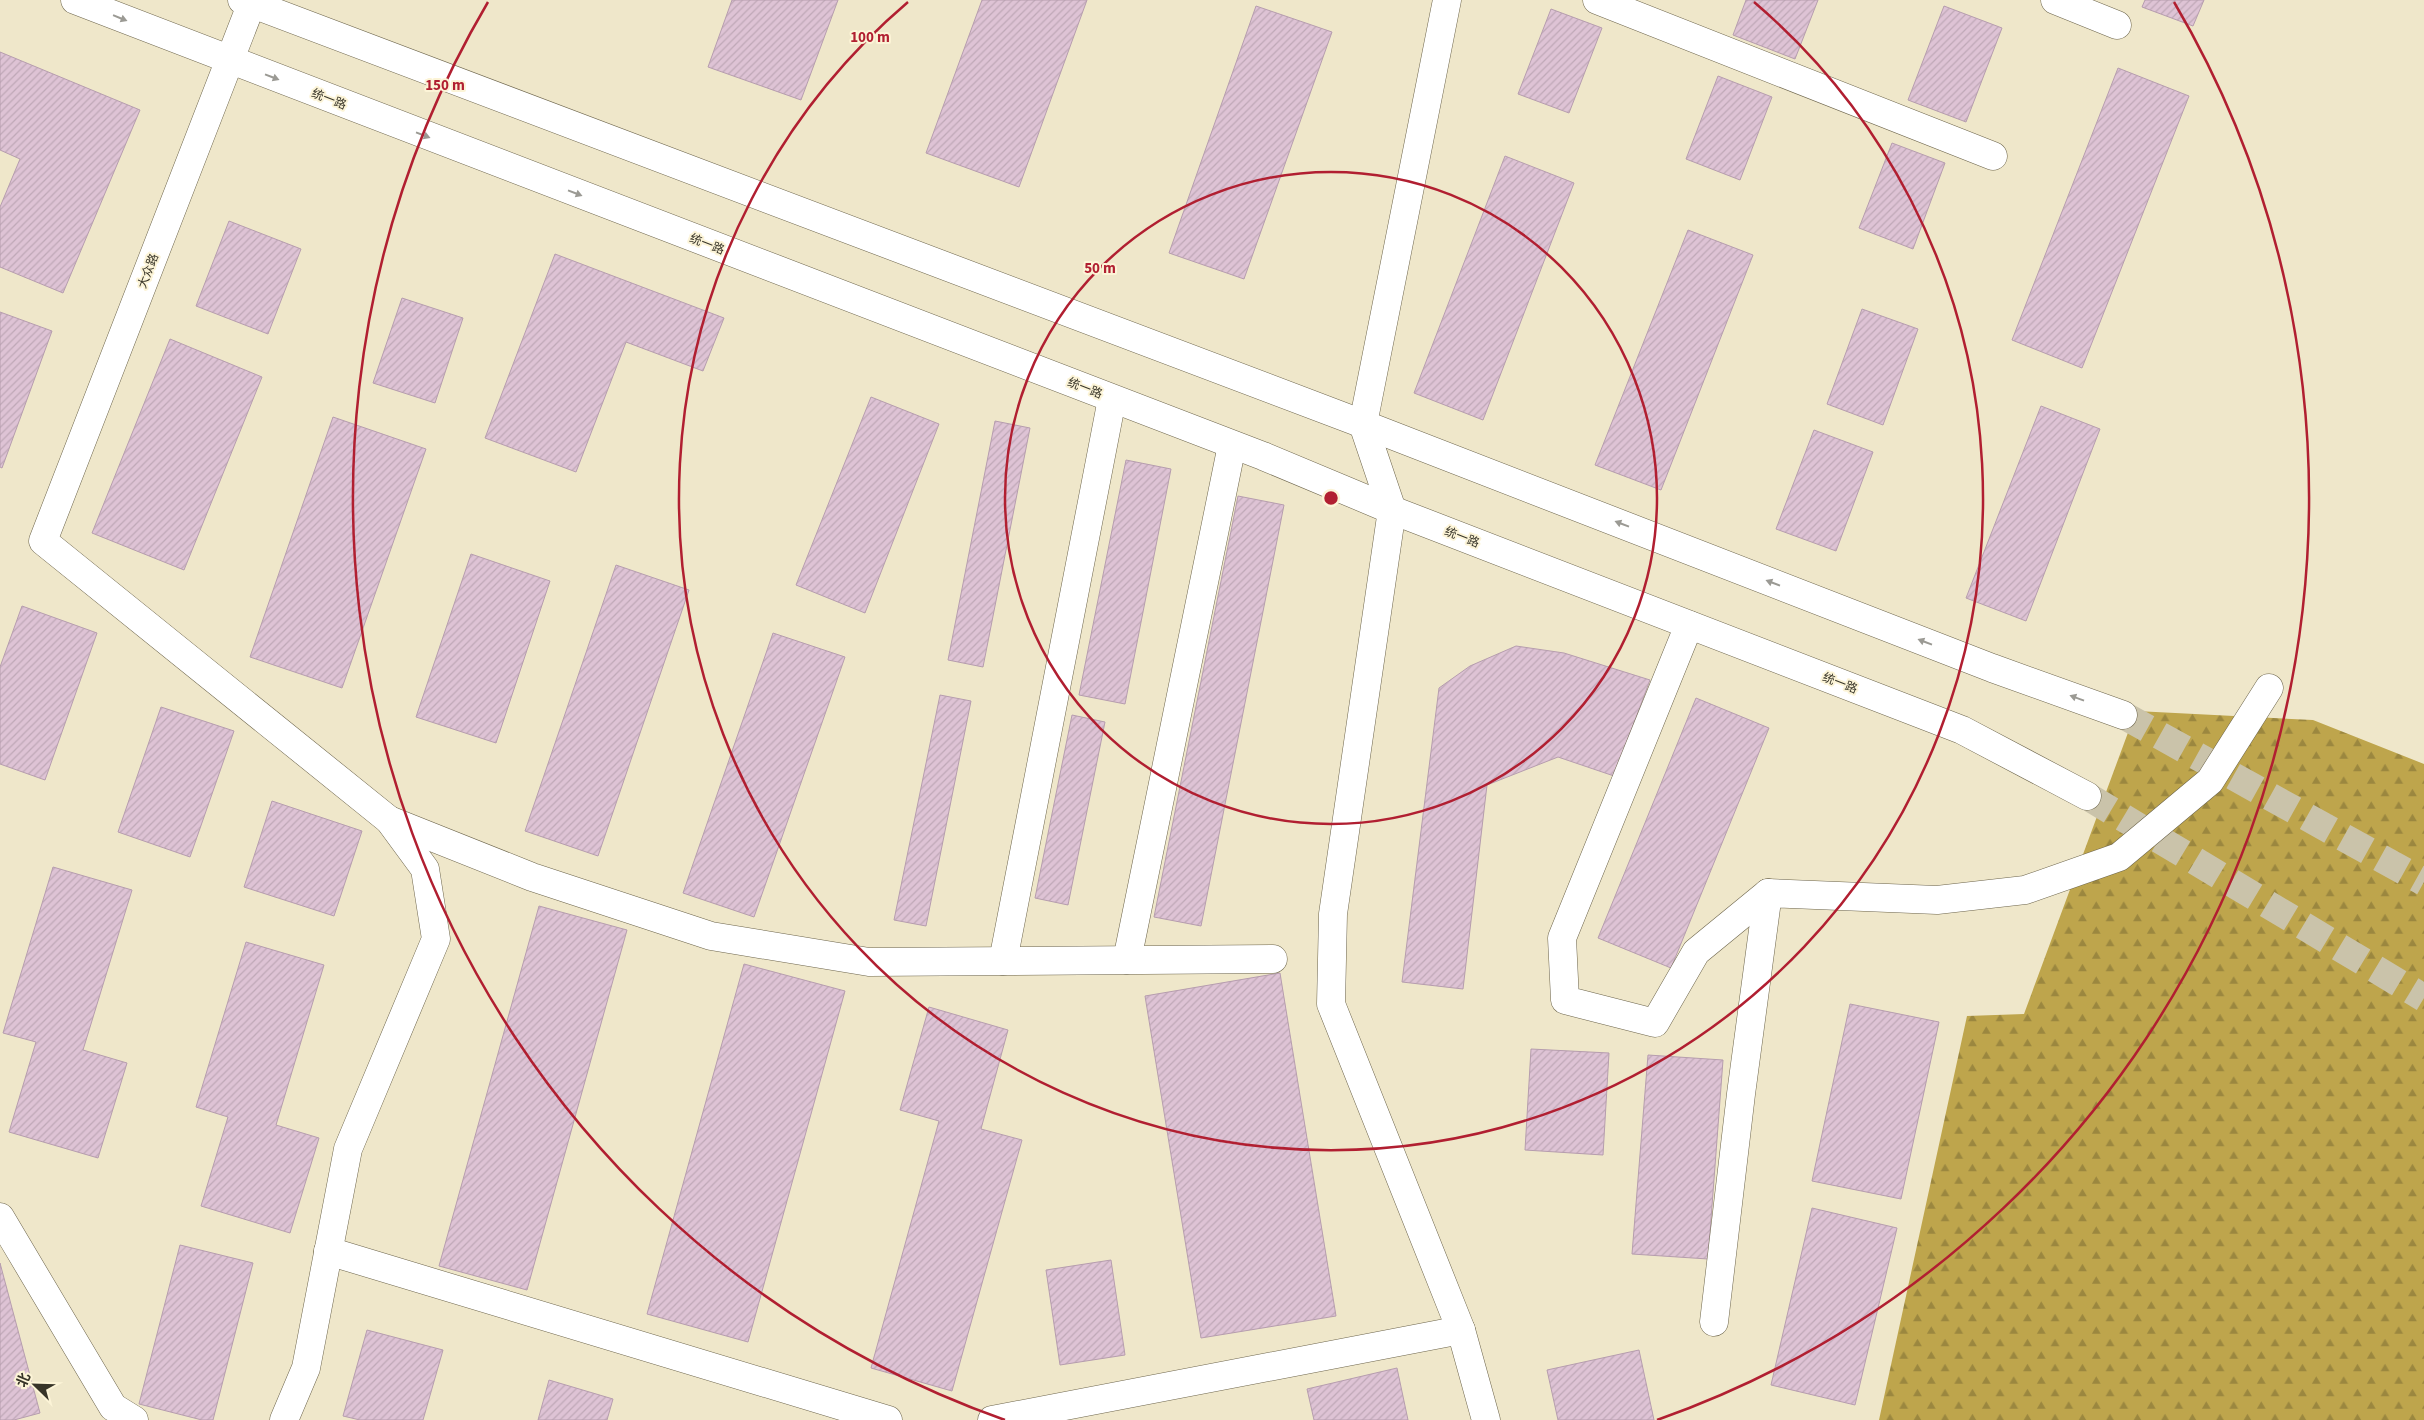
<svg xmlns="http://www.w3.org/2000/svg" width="2424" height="1420" font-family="'Source Sans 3','Noto Sans SC',sans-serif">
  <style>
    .forest { fill: url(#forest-firs) }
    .building { fill: url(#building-hatch); stroke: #b69dae }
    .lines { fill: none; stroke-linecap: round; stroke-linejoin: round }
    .major-tunnel { stroke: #cac3aa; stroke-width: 28; stroke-dasharray: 28 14; stroke-linecap: butt }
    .minor-casing { stroke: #6d654c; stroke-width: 29 }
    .major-casing { stroke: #6d654c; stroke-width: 29 }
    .minor { stroke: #fff; stroke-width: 28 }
    .major { stroke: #fff; stroke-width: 28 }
    .oneway { fill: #9b9a94 }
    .ring { fill: none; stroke: #b11f31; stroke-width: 2.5 }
    .labels { text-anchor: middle; stroke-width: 4; stroke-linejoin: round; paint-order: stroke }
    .street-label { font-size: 12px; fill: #373428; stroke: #fcf4d7 }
    .centre { fill: #b11f31; stroke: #fcf4d7; stroke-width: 2.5 }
    .ring-label { font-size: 15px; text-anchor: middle; font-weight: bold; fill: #b11f31; stroke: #fcf4d7; stroke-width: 4; stroke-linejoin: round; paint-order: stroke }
  </style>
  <defs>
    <pattern id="forest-firs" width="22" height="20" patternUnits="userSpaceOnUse" patternTransform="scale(1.25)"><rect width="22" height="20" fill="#bea54c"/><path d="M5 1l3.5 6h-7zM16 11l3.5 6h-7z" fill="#9b873f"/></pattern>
    <pattern id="building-hatch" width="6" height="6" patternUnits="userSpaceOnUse" patternTransform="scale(1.25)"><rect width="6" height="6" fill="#dec3d5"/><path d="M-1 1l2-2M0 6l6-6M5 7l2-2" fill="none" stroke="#bfa8b7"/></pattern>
  </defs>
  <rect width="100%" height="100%" fill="#efe7ca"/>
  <path class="forest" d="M2136,711L2313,720L2424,764V1420H1879L1967,1016L2024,1014Z"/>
  <g class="building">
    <path d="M732,0H838L801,100L708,67Z"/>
    <path d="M982,0H1087L1019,187L926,153Z"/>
    <path d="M1746,0H1818L1795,59L1733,35Z"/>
    <path d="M2145,0H2204L2193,26L2142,7Z"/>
    <path d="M1256,6L1332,32L1244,279L1169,253Z"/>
    <path d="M1944,6L2002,28L1966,122L1908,100Z"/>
    <path d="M1551,9L1602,28L1569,113L1518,94Z"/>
    <path d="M0,52L140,110L63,293L0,267V207L20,159L0,150Z"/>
    <path d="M2118,68L2189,96L2082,368L2012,340Z"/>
    <path d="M1718,76L1772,97L1740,180L1686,159Z"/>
    <path d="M1892,143L1945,163L1913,249L1859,228Z"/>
    <path d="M1505,156L1574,183L1483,420L1414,393Z"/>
    <path d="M229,221L301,249L268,334L196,306Z"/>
    <path d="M1688,230L1753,255L1661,490L1595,465Z"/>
    <path d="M555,254L724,318L703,371L626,342L576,472L485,438Z"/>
    <path d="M402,298L463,318L435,403L373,383Z"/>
    <path d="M1862,309L1918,329L1883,425L1827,404Z"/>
    <path d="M0,312L52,331L2,468L0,467Z"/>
    <path d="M170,339L262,377L184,570L92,533Z"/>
    <path d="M871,397L939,424L865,613L796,585Z"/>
    <path d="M2041,406L2100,429L2026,621L1966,598Z"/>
    <path d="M333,417L426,449L342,688L250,657Z"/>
    <path d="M995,421L1030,428L983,667L948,660Z"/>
    <path d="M1814,430L1873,452L1836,551L1776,529Z"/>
    <path d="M1126,460L1171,469L1125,704L1079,695Z"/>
    <path d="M1238,496L1284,505L1201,926L1154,917Z"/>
    <path d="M471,554L550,581L496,743L416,717Z"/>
    <path d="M616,565L689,590L598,856L525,831Z"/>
    <path d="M22,606L97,633L45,780L0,764V667Z"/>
    <path d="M773,633L845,657L754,917L683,893Z"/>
    <path d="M1516,646L1564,653L1650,680L1614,776L1558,757L1487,785L1463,989L1402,982L1439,688L1470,666Z"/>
    <path d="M940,695L971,701L926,926L894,920Z"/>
    <path d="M1696,698L1769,728L1671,968L1598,938Z"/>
    <path d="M161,707L234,731L190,857L118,832Z"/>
    <path d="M1072,715L1105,722L1068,905L1035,898Z"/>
    <path d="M272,801L362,831L334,916L244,887Z"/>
    <path d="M53,867L132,890L83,1050L127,1063L98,1158L9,1132L36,1042L3,1033Z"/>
    <path d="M539,906L627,930L527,1290L439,1266Z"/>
    <path d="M246,942L324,965L276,1125L319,1138L290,1233L201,1206L228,1117L196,1107Z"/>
    <path d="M744,964L845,991L748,1342L647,1314Z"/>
    <path d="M1280,973L1336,1316L1201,1338L1145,996Z"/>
    <path d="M1850,1004L1939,1022L1901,1199L1812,1181Z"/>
    <path d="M929,1007L1008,1030L981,1129L1022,1140L952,1391L871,1368L939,1121L900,1110Z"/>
    <path d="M1531,1049L1609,1053L1603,1155L1525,1150Z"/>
    <path d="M1648,1055L1723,1060L1708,1259L1632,1254Z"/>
    <path d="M1812,1208L1897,1228L1855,1405L1771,1385Z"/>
    <path d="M180,1245L253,1263L213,1420H202L139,1404Z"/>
    <path d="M1111,1260L1125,1355L1060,1365L1046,1270Z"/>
    <path d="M0,1263L40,1413L14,1420H0Z"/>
    <path d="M367,1330L443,1350L423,1420H360L343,1416Z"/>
    <path d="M1639,1350L1654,1420H1558L1547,1370Z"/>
    <path d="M1397,1368L1408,1420H1314L1307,1389Z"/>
    <path d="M549,1380L613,1399L607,1420H538Z"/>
  </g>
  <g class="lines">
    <g class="major-tunnel">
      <path d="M2123,715L2424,882"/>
      <path d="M2087,796L2424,998"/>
    </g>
    <g class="minor-casing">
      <g id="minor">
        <path d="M253,0L43,541L389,820L425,869L436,939L348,1149L306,1368L284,1420"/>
        <path d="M1447,0L1363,424L1392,510L1333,914L1331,1004L1461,1330L1486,1420"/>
        <path d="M1597,0L1993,156"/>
        <path d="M2055,0L2117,25"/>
        <path d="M1689,625L1562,938L1565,1000L1655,1023L1696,952L1768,893"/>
        <path d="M389,820L532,877L711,936L869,962L1273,959"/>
        <path d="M1127,960L1232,445"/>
        <path d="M1003,961L1112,399"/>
        <path d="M0,1217L113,1407L134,1420"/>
        <path d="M328,1251L888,1420"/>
        <path d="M1714,1322L1741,1094L1768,893L1937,900L2025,890L2119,857L2210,781L2269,688"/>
        <path d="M992,1420L1461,1330"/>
      </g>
    </g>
    <g class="major-casing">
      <g id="major">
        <path d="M75,0L1263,456L1392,510L1962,730L2087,796"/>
        <path d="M242,0L1363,424L1992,668L2123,715"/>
      </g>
    </g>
    <use href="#minor" class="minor"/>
    <use href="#major" class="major"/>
  </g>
  <defs><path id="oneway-solid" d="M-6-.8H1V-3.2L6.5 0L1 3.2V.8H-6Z" transform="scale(1.25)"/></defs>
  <g class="oneway">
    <use href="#oneway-solid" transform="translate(120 18) rotate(22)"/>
    <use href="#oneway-solid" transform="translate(272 77) rotate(21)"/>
    <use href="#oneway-solid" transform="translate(423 135) rotate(21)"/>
    <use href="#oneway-solid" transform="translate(575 193) rotate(21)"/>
    <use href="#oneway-solid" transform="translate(1622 524) rotate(-159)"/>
    <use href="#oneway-solid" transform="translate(1773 583) rotate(-159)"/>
    <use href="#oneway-solid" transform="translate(1925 642) rotate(-159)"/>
    <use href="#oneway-solid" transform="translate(2077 698) rotate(-160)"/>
  </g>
  <g class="ring">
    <circle cx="1331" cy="498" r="326"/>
    <path d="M1754 2A652 652 0 1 1 908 2"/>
    <path d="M1005 1420A978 978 0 0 1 488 2M2174 2A978 978 0 0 1 1657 1420"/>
  </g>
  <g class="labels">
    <g class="street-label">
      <text transform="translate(329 99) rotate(21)" y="4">统一路</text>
      <text transform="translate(707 244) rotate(21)" y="4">统一路</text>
      <text transform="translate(148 271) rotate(-69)" y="4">大众路</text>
      <text transform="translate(1085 388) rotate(21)" y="4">统一路</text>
      <text transform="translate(1462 537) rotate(21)" y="4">统一路</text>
      <text transform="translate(1840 683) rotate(21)" y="4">统一路</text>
    </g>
  </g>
  <circle cx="1331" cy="498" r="8" class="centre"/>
  <g class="ring-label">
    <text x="870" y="42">100 m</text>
    <text x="445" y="90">150 m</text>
    <text x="1100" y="273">50 m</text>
  </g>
  <g transform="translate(35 1385) rotate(293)" stroke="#fcf4d7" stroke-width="4" paint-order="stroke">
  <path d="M0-4L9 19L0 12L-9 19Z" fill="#373428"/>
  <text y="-8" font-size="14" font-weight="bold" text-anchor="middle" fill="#373428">北</text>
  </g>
</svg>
